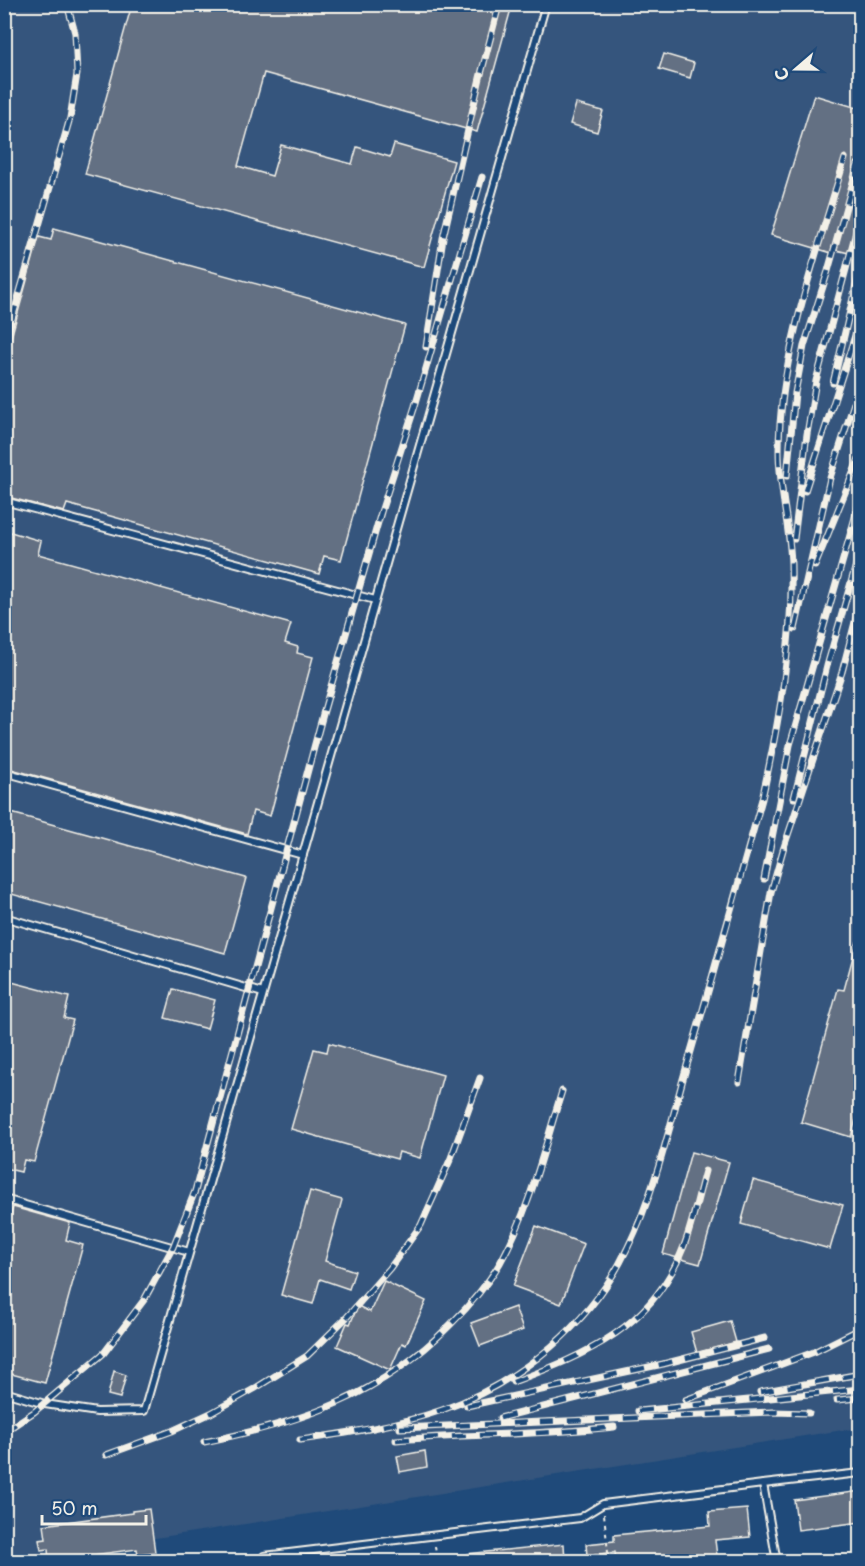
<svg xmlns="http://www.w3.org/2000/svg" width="865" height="1566" font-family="'Playpen Sans',sans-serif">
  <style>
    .built { fill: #34557d }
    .building { fill: #647083; stroke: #f4f1e8; stroke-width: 1.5 }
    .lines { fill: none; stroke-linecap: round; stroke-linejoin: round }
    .lane-casing { stroke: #f4f1e8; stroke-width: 10 }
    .path { stroke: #f4f1e8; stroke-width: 2; stroke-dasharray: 4.5 4.5; stroke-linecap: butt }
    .lane { stroke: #1f4a7a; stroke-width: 6 }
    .rail-casing { stroke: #f4f1e8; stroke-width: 7 }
    .rail { stroke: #1f4a7a; stroke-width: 4.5; stroke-dasharray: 14; stroke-linecap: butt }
  </style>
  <rect width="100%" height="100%" fill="#1f4a7a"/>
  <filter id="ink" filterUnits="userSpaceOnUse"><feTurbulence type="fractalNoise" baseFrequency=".0167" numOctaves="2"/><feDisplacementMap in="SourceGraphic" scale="12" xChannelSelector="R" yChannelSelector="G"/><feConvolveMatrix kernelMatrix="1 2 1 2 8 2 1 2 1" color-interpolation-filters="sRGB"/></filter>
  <g filter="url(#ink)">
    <path class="built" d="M4,5H860V1429L843,1430L162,1537L5,1559Z"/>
    <g class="building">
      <path d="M132,4H495L511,9L477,132L264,73L238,166L272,176L281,145L352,164L357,147L390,157L394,144L454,161L424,267L85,174Z"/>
      <path d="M664,54L694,63L690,78L659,69Z"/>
      <path d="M814,95L861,109V215L849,253L836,250L835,254L771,235Z"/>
      <path d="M576,104L603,111L597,132L570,124Z"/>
      <path d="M54,228L405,325L341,560L324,556L319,574L67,504L64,512L4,496V363L39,237L51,240Z"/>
      <path d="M4,530L41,541L38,554L291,624L285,643L298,647L297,653L313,657L270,816L253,811L247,834L4,767Z"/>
      <path d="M4,811L246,878L225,953L4,892Z"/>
      <path d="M857,942L861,943V1101L851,1137L801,1122L838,989L844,990Z"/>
      <path d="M4,980L69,997L64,1018L73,1020L34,1162L24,1160L21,1172L4,1168Z"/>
      <path d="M173,989L215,1000L207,1029L165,1018Z"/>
      <path d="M329,1043L443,1075L420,1158L399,1152L397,1159L291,1129L314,1049L327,1052Z"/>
      <path d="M691,1152L729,1162L700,1264L663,1254Z"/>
      <path d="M753,1180L843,1205L830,1249L741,1224Z"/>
      <path d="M310,1191L342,1200L325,1261L355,1271L349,1289L320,1279L313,1304L281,1295Z"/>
      <path d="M13,1207L70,1223L66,1240L83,1245L45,1383L4,1372V1223L8,1224Z"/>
      <path d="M536,1226L584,1244L561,1304L513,1286Z"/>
      <path d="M384,1281L426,1301L406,1345L402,1343L390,1370L337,1346L347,1323L350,1324L358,1306L370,1312Z"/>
      <path d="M515,1307L523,1330L480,1346L471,1323Z"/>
      <path d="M730,1321L736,1342L697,1353L691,1332Z"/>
      <path d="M114,1371L126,1375L120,1398L108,1395Z"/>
      <path d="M425,1451L427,1467L400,1472L397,1456Z"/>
      <path d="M861,1491V1522L798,1530L794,1500Z"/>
      <path d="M149,1509L155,1552L138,1554L137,1549L49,1561L48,1549L41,1550L39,1540L46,1539L44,1525L132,1513V1511Z"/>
      <path d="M747,1509L750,1537L715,1540L717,1556L652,1562H616L615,1552L587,1556L586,1544L614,1541V1535L710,1526L709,1512Z"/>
      <path d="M564,1544L565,1562H467V1554Z"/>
    </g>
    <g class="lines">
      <g class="lane-casing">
        <g id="lane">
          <path d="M4,21L9,4"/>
          <path d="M4,501L375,600"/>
          <path d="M4,772L303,855"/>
          <path d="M4,917L263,993"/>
          <path d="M4,1199L189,1252"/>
          <path d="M4,1392L45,1404L97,1412L144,1411L546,4"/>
          <path d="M763,1484L860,1473"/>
          <path d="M264,1556L580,1518L603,1504L763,1484L777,1562"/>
        </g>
      </g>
      <g class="path">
        <path d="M604,1514L609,1562"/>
        <path d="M435,1546L437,1562"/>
      </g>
      <use href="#lane" class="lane"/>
      <g class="rail-casing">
        <g id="rail">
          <path d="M4,347L70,118L77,74L75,33L67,4"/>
          <path d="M426,347L443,238L480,78L498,9"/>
          <path d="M833,383L860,268"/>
          <path d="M787,476L795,393L804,346L828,271L858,164"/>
          <path d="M805,491L860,320"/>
          <path d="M794,539L807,434L816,381L860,217"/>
          <path d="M815,566L860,456"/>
          <path d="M795,629L830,478L860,384"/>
          <path d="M794,798L827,666L860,551"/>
          <path d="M764,879L790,745L860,500"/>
          <path d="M739,1082L771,892L783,850L842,672L860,603"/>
          <path d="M513,1382C588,1354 653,1327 684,1246C693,1222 698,1196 705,1171"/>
          <path d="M760,1392L860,1374"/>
          <path d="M685,1400L814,1352L860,1329"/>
          <path d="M837,1400L860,1398"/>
          <path d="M467,1406L663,1364L765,1338"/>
          <path d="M638,1411L860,1389"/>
          <path d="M500,1418L769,1349"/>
          <path d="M400,1428L773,1412L809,1413"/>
          <path d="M4,1432L34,1412L104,1353L144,1300L173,1247L195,1191L323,714L381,512L415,406L482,177"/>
          <path d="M300,1440C347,1433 396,1426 442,1410C521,1382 592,1324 628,1247C653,1196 668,1134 683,1079C710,986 736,893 762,799C779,722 793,644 791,564C790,527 779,489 779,451C779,355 818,250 845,158"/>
          <path d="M396,1440C469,1434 542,1435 614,1427"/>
          <path d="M204,1442C301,1423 381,1396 451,1324C469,1306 487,1285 500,1263C530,1210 544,1148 562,1091"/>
          <path d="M106,1455L172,1431L211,1413L254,1389L307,1356L346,1318L390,1268L421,1225L451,1158L480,1078"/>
        </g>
      </g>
      <use href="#rail" class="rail"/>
    </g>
  </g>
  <rect width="865" height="1566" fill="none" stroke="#1f4a7a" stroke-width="24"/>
  <rect x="12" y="12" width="841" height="1542" fill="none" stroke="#f4f1e8" stroke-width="2" filter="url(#ink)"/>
  <g transform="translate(796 69) rotate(250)" stroke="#1f4a7a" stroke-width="4.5" paint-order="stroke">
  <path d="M0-4.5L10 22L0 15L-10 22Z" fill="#f4f1e8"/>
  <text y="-9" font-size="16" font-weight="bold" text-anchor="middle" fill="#f4f1e8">С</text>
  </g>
  <path d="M42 1515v9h104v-9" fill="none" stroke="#f4f1e8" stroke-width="3"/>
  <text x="51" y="1515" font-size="18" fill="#f4f1e8" stroke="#1f4a7a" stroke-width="4.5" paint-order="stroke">50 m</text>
</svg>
